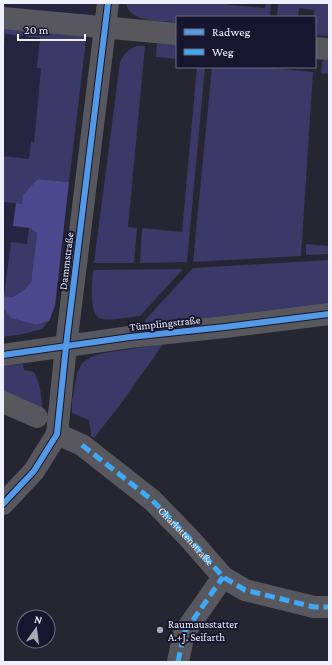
<svg xmlns="http://www.w3.org/2000/svg" width="332" height="665" font-family="'Crimson Pro',serif">
  <style>
    .built { fill: #252441 }
    .green { fill: #3a3967 }
    .forest { fill: #4b488e }
    .lines { fill: none; stroke-linecap: round; stroke-linejoin: round }
    .minor { stroke: #57575d; stroke-width: 22 }
    .quiet { stroke: #3fa9f5; stroke-width: 5; stroke-dasharray: 10 5; stroke-linecap: butt }
    .cycleway-casing { stroke: #17162e; stroke-width: 8 }
    .cycleway { stroke: #5399e6; stroke-width: 6 }
    .poi-dot { fill: #a9a9b7; stroke: #17162e; stroke-width: 1.5 }
    .labels { text-anchor: middle; stroke-width: 4; stroke-linejoin: round; paint-order: stroke }
    .street-label { font-size: 11px; fill: #eff0fe; stroke: #17162e }
    .poi-label { font-size: 11px; fill: #eff0fe; stroke: #17162e; text-anchor: start }
  </style>
  <rect width="100%" height="100%" fill="#262632"/>
  <g class="built">
    <path d="M3,3H91L89,16L3,9Z"/>
    <path d="M3,24L87,32L69,182L55,306L49,321L42,329L23,334L3,337Z"/>
  </g>
  <g class="green">
    <path d="M126,3H228V5L265,8L266,3H271L270,17H177V22C162,21 129,23 126,3Z"/>
    <path d="M278,3H329V36L315,35V17H313L314,10L299,8L298,17H277Z"/>
    <path d="M3,24L87,32L69,182L38,179L22,204L3,202V156L29,159L31,141L34,143L41,68H37L40,38L5,34L3,57Z"/>
    <path d="M157,40L177,41V59L156,57Z"/>
    <path d="M137,46H145L128,227L137,228L134,263H94L120,62C124,54 128,49 137,46Z"/>
    <path d="M325,55L329,56V74L321,73L322,63Z"/>
    <path d="M197,67H205L187,262L140,263L142,228L182,232Z"/>
    <path d="M212,67H261L313,72L301,256L193,262Z"/>
    <path d="M29,228L37,233L31,282L25,289L13,297L4,296L11,242L27,244Z"/>
    <path d="M306,244L329,246V254L306,255Z"/>
    <path d="M329,260V303L144,326L145,320L193,268Z"/>
    <path d="M183,269L140,316C130,317 108,322 99,318C89,313 92,280 93,270Z"/>
    <path d="M3,308L11,318L36,325L49,321L42,329L23,334L3,337Z"/>
    <path d="M163,344L120,405L94,438L91,436L89,420L72,413V401L77,373L82,363L91,357L104,353Z"/>
    <path d="M23,364L24,370L34,372C40,385 42,394 42,409L3,396V366Z"/>
  </g>
  <path class="forest" d="M38,179L69,182L55,306L49,321L36,325L11,318L3,308V298L4,296L13,297L25,289L31,282L37,233L29,228L13,226L16,203L22,204L23,195Z"/>
  <g class="lines">
    <g class="minor">
      <path d="M3,18L177,34"/>
      <path d="M315,48L329,49"/>
      <path d="M3,355L130,337L225,327L329,314"/>
      <path d="M3,402L37,417"/>
      <path id="s1" d="M57,434L82,445L152,500L190,539L223,577L245,590L314,607H329"/>
      <path d="M3,504L34,471L57,434L66,346L108,3"/>
      <path d="M178,662L184,633L223,577"/>
    </g>
    <g class="quiet">
      <path d="M82,445L152,500L190,539L223,577L245,590L314,607H329"/>
      <path d="M178,662L184,633L223,577"/>
    </g>
    <g class="cycleway-casing">
      <g id="cycleway">
        <path d="M3,355L130,337L225,327L329,314"/>
        <path d="M3,504L34,471L57,434L66,346L108,3"/>
      </g>
    </g>
    <use href="#cycleway" class="cycleway"/>
  </g>
  <circle class="poi-dot" cx="160" cy="630" r="4"/>
  <g class="labels">
    <g class="street-label">
      <text transform="translate(66 261) rotate(-83)" y="4">Dammstraße</text>
      <text transform="translate(165 323) rotate(-6)" y="4">Tümplingstraße</text>
      <text dy="4" stroke="none"><textPath href="#s1" startOffset="166">Charlottenstraße</textPath></text>
    </g>
    <g class="poi-label">
      <text x="168" y="628">Raumausstatter<tspan x="168" dy="13">A.+J. Seifarth</tspan></text>
    </g>
  </g>
  <rect width="332" height="665" fill="none" stroke="#eff0fe" stroke-width="8"/>
  <rect x="176" y="16" width="140" height="52" fill="#17162e" stroke="#6d6d81"/>
  <rect x="184" y="29" width="20" height="6" fill="#5399e6" stroke="#6d6d81"/>
  <text x="212" y="36" font-size="12" fill="#eff0fe">Radweg</text>
  <rect x="184" y="49" width="20" height="6" fill="#3fa9f5" stroke="#6d6d81"/>
  <text x="212" y="56" font-size="12" fill="#eff0fe">Weg</text>
  <g transform="translate(36 629) rotate(14)"><circle r="19" fill="#17162e" stroke="#6d6d81"/>
  <path d="M0-3L7 15L0 10L-7 15Z" fill="#a9a9b7"/>
  <text y="-6" font-size="11" font-weight="bold" text-anchor="middle" fill="#eff0fe">N</text>
  </g>
  <path d="M18 34v6h67v-6" fill="none" stroke="#eff0fe" stroke-width="2"/>
  <text x="24" y="34" font-size="12" fill="#eff0fe" stroke="#17162e" stroke-width="3" paint-order="stroke">20 m</text>
</svg>
